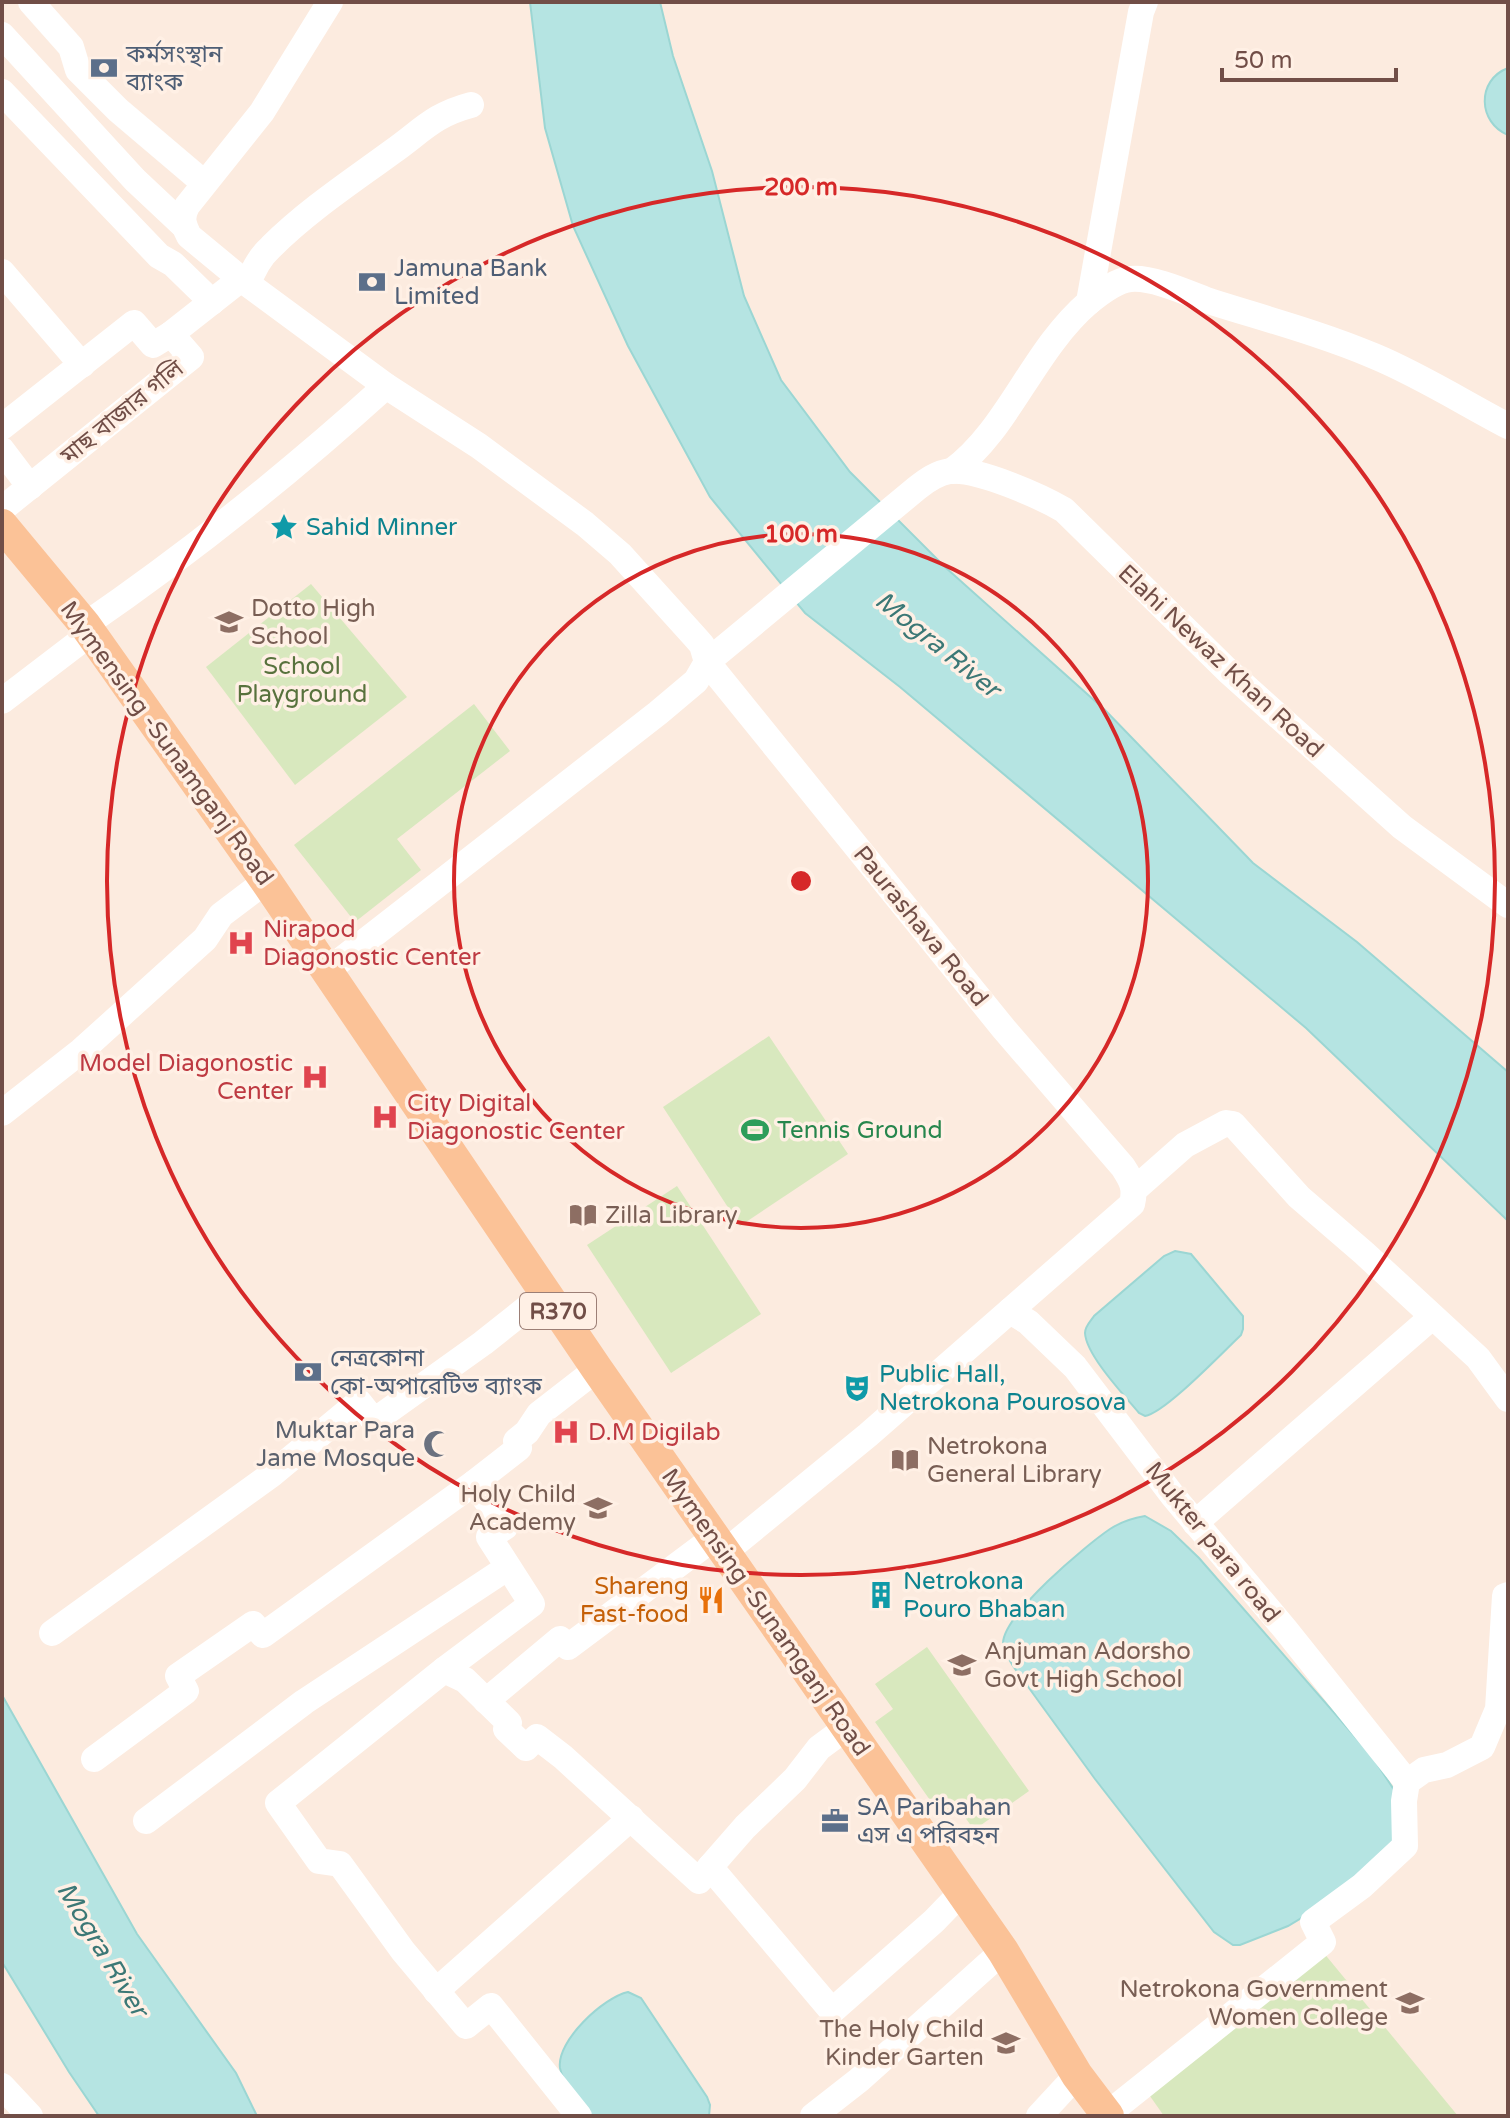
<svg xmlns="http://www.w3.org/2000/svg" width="1510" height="2118" font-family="'Varela Round','Noto Sans Bengali',sans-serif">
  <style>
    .green { fill: #d8e8be }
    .water { fill: #b5e4e2; stroke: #9bd6d3; stroke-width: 2 }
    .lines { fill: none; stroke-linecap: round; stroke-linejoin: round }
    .minor { stroke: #fff; stroke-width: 26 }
    .major { stroke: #fbc297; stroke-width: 32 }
    .ring { fill: none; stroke: #d62828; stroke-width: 4 }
    .labels { text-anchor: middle; stroke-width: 7; stroke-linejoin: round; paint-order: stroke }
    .shield { fill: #fff0e5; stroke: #9c7f76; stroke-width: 2 }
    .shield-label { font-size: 22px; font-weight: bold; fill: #714e47 }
    .service-label { font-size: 24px; fill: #4e5e75; stroke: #fff0e5; text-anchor: start }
    .street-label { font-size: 24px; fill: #714e47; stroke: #fff0e5 }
    .culture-label { font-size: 24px; fill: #0d838f; stroke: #fff0e5; text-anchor: start }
    .education-label { font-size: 24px; fill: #785e54; stroke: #fff0e5; text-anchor: start }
    .park-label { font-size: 24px; fill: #58723d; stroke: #fff0e5 }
    .health-label { font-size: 24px; fill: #be3a42; stroke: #fff0e5; text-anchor: start }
    .leisure-label { font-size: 24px; fill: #27864d; stroke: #fff0e5; text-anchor: start }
    .worship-label { font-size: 24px; fill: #5b616d; stroke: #fff0e5; text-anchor: end }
    .food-label { font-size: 24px; fill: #c56008; stroke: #fff0e5; text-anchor: end }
    .water-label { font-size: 26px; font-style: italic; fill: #3c7876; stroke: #fff0e5 }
    .centre { fill: #d62828; stroke: #fff0e5; stroke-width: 4 }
    .ring-label { font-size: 24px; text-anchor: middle; font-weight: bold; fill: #d62828; stroke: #fff0e5; stroke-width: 7; stroke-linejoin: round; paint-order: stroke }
  </style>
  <rect width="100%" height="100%" fill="#fcebdf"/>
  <g class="green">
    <path d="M311,584L407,697L295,785L206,667Z"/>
    <path d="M474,704L510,751L397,839L421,870L355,922L294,845Z"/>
    <path d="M769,1036L848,1154L740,1226L663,1107Z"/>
    <path d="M677,1186L761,1314L671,1373L587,1245Z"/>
    <path d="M927,1647L1029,1791L974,1830L960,1810L944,1820L875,1722L893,1709L875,1684Z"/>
    <path d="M1323,1952L1458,2116H1164L1145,2089Z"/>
  </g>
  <g class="water">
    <path d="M530,2H660L673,56L712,171L744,296L781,380L850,472L945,567L1105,710L1253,863L1357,942L1508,1072V1221L1306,1028L900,687L805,613L710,497L628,346L573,226L545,128Z"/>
    <path d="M1508,68V135C1478,123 1476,80 1508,68Z"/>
    <path d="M1175,1251L1191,1254L1243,1316V1329L1241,1335C1223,1352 1165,1413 1145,1416L1139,1413C1124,1395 1086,1355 1085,1333C1085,1326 1090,1322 1094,1316L1164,1256Z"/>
    <path d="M1145,1516L1171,1531L1199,1558L1372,1756L1398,1796L1394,1841L1351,1888L1288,1926L1240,1945H1233L1214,1932L1095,1779L1013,1666C1009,1659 1003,1651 1003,1643C1004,1614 1085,1546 1110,1529C1121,1522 1132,1518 1145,1516Z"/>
    <path d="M2,1695L137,1934L236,2073L257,2116H99L69,2072L2,1962Z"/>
    <path d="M628,1992L641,1998L707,2097L710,2105L709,2116H591C581,2102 563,2085 560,2068C556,2041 604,1997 628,1992Z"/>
  </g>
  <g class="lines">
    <g class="minor">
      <path d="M31,2L71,47L78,70L118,110L204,183"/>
      <path d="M2,35L135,180L184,226"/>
      <path d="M2,92L159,256L173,264L212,302"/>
      <path d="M2,272L82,365"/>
      <path d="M248,284C253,270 260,257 271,247C307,211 351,182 392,152C422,131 433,115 471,105"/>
      <path d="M1089,302L1141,12L1145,2"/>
      <path d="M2,427L134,323L153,345L171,334"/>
      <path d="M2,450L30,487"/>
      <path d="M952,471C1009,429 1032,351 1089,302C1100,293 1116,280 1131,279C1154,277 1190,294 1212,302C1266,319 1322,334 1374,356C1420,375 1464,403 1508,426"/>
      <path d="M2,509L191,357L171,334L241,279"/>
      <path d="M85,625C191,552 291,472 386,386"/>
      <path d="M2,701L91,633"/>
      <path d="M327,971L658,713L696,681L707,662L702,645L695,637L620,554L585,524L479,446L386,386L241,279L189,236C183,224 181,218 187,206L262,112L330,2"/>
      <path d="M2,1113L81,1051L205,939L221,915L266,881"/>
      <path d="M1134,1190L1185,1145L1226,1123L1233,1124L1299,1197L1364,1253L1478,1358L1508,1399"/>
      <path d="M1010,1311L1028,1322L1075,1367L1173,1496L1285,1629L1407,1782"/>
      <path d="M1195,1523L1432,1317"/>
      <path d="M725,1552L868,1435L1132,1204C1136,1188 1132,1181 1123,1167L1004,1029L707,662L917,488C927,480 937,473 950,471C977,468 1040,496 1064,510L1228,671L1402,827L1508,905"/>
      <path d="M52,1633L271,1475L359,1402L374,1421L483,1343L546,1293"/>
      <path d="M444,1670L465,1680L509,1723L506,1729L526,1748L537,1737L563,1757L699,1881L710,1867L832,2011L934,1921L962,1892"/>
      <path d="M486,1701L560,1639L568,1647L715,1537"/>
      <path d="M94,1759L186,1691L178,1676L253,1624L263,1635L474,1483"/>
      <path d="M146,1821L304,1702L507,1568"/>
      <path d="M710,1867L745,1827L795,1779L819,1748L846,1728"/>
      <path d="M436,1991L631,1818"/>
      <path d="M2,2086L30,2116"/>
      <path d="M579,2116L491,2006L466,2026L403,1951L340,1864L319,1861L278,1803L444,1670L532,1604L489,1537L505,1527L474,1483L519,1448L516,1441L527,1432L539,1414L597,1369"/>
      <path d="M813,2116L859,2080L1003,1951"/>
      <path d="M1039,2116L1077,2075"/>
      <path d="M1105,2116L1323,1942L1313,1922L1362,1886L1405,1846L1404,1801L1407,1782L1424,1770L1447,1765L1482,1747L1498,1709L1505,1596L1508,1595"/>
    </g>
    <path class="major" d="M2,525L85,625L266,881L597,1369L1003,1951L1077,2075L1108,2116"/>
  </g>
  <g class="ring">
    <circle cx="801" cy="881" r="347"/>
    <circle cx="801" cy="881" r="694"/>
  </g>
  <defs>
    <g id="bank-bare" transform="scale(2.16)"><path d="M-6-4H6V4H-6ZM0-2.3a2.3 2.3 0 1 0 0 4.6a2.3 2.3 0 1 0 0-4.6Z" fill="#5c6f8a" stroke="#fff0e5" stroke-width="2.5" paint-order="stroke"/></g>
    <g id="sight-bare" transform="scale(2.16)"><path d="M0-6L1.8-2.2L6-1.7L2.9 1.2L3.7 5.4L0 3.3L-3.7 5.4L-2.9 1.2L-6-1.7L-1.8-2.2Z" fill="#0f9aa8" stroke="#fff0e5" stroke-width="2.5" paint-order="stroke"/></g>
    <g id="school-bare" transform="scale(2.16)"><path d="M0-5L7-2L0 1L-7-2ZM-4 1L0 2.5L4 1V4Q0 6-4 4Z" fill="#8d6e63" stroke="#fff0e5" stroke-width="2.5" paint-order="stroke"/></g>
    <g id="hospital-bare" transform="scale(2.16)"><path d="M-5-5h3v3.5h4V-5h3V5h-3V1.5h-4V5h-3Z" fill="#e0444e" stroke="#fff0e5" stroke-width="2.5" paint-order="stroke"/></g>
    <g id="stadium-bare" transform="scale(2.16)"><path d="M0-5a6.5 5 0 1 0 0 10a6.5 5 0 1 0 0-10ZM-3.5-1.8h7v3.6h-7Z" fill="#2e9e5b" stroke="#fff0e5" stroke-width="2.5" paint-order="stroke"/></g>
    <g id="library-bare" transform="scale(2.16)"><path d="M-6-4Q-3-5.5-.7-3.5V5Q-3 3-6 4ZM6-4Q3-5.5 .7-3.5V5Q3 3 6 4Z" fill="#8d6e63" stroke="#fff0e5" stroke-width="2.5" paint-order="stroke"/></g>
    <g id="theatre-bare" transform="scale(2.16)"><path d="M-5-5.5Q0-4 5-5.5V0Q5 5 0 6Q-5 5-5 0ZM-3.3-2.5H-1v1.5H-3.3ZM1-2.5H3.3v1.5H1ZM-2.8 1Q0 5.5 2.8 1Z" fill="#0f9aa8" stroke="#fff0e5" stroke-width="2.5" paint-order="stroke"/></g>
    <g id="mosque-bare" transform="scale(2.16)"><path d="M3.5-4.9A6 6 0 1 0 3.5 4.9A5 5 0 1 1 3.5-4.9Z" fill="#6b7280" stroke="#fff0e5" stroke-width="2.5" paint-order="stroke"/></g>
    <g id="building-bare" transform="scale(2.16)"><path d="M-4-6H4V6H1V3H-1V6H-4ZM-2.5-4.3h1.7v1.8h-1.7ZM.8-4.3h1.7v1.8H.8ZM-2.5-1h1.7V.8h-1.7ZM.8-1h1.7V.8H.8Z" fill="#0f9aa8" stroke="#fff0e5" stroke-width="2.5" paint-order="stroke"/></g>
    <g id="restaurant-bare" transform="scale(2.16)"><path d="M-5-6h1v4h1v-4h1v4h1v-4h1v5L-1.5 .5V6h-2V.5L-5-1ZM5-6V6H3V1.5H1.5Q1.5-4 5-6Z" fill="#e8710a" stroke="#fff0e5" stroke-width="2.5" paint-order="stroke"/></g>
    <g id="office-bare" transform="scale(2.16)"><path d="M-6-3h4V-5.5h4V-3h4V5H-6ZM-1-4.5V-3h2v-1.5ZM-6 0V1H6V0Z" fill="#5c6f8a" stroke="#fff0e5" stroke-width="2.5" paint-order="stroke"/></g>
    <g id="university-bare" transform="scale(2.16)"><path d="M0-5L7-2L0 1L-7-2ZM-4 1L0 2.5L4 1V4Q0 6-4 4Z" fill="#8d6e63" stroke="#fff0e5" stroke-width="2.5" paint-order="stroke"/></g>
  </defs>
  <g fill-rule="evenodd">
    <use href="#bank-bare" x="104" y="68"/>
    <use href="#bank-bare" x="372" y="282"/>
    <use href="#sight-bare" x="284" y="527"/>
    <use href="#school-bare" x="229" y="622"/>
    <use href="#hospital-bare" x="241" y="943"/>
    <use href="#hospital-bare" x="315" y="1077"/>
    <use href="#hospital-bare" x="385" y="1117"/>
    <use href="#stadium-bare" x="755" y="1130"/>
    <use href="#library-bare" x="583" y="1215"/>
    <use href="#bank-bare" x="308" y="1372"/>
    <use href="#theatre-bare" x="857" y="1388"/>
    <use href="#hospital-bare" x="566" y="1432"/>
    <use href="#mosque-bare" x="437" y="1444"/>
    <use href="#library-bare" x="905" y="1460"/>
    <use href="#school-bare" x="598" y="1508"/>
    <use href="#building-bare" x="881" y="1595"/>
    <use href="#restaurant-bare" x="711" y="1600"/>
    <use href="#school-bare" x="962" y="1665"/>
    <use href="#office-bare" x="835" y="1821"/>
    <use href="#university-bare" x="1410" y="2003"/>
    <use href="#school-bare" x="1006" y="2043"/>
  </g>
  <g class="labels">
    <rect class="shield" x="520" y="1293" width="76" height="36" rx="6"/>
    <g class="shield-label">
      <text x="558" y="1319">R370</text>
    </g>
    <g class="service-label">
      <text x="126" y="62">কর্মসংস্থান<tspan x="126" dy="28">ব্যাংক</tspan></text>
      <text x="394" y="276">Jamuna Bank<tspan x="394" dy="28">Limited</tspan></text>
      <text x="330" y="1366">নেত্রকোনা<tspan x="330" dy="28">কো-অপারেটিভ ব্যাংক</tspan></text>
      <text x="857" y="1815">SA Paribahan<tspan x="857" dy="28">এস এ পরিবহন</tspan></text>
    </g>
    <g class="street-label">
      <text transform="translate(122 412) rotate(-39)" y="8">মাছ বাজার গলি</text>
      <text transform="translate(1221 661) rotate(43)" y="8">Elahi Newaz Khan Road</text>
      <text transform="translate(167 743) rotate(54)" y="8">Mymensing -Sunamganj Road</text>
      <text transform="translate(921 926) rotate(51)" y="8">Paurashava Road</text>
      <text transform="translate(1213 1542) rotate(51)" y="8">Mukter para road</text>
      <text transform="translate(766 1612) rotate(55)" y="8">Mymensing -Sunamganj Road</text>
    </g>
    <g class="culture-label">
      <text x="306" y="535">Sahid Minner</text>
      <text x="879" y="1382">Public Hall,<tspan x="879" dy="28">Netrokona Pourosova</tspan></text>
      <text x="903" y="1589">Netrokona<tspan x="903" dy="28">Pouro Bhaban</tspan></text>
    </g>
    <g class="education-label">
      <text x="251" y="616">Dotto High<tspan x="251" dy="28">School</tspan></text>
      <text x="605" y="1223">Zilla Library</text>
      <text x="927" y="1454">Netrokona<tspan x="927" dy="28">General Library</tspan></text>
      <text x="576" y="1502" text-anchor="end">Holy Child<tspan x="576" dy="28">Academy</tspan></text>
      <text x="984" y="1659">Anjuman Adorsho<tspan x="984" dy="28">Govt High School</tspan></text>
      <text x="1388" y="1997" text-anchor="end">Netrokona Government<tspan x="1388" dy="28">Women College</tspan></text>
      <text x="984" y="2037" text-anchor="end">The Holy Child<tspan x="984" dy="28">Kinder Garten</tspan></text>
    </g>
    <g class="park-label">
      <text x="302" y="674">School<tspan x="302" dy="28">Playground</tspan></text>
    </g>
    <g class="health-label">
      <text x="263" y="937">Nirapod<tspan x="263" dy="28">Diagonostic Center</tspan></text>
      <text x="293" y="1071" text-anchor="end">Model Diagonostic<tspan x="293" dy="28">Center</tspan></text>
      <text x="407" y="1111">City Digital<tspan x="407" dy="28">Diagonostic Center</tspan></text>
      <text x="588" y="1440">D.M Digilab</text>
    </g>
    <g class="leisure-label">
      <text x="777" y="1138">Tennis Ground</text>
    </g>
    <g class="worship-label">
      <text x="415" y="1438">Muktar Para<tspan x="415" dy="28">Jame Mosque</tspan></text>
    </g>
    <g class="food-label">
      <text x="689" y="1594">Shareng<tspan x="689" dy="28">Fast-food</tspan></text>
    </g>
    <g class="water-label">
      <text transform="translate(938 644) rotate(39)" y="9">Mogra River</text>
      <text transform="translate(103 1949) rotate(59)" y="9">Mogra River</text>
    </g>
  </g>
  <circle cx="801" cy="881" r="12" class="centre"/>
  <g class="ring-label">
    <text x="801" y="195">200 m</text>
    <text x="801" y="542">100 m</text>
  </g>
  <rect width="1510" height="2118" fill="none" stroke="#714e47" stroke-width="8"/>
  <path d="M1222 68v12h174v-12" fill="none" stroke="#714e47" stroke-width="4"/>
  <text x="1234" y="68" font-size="24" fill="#714e47" stroke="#fff0e5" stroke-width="6" paint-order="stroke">50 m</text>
</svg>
